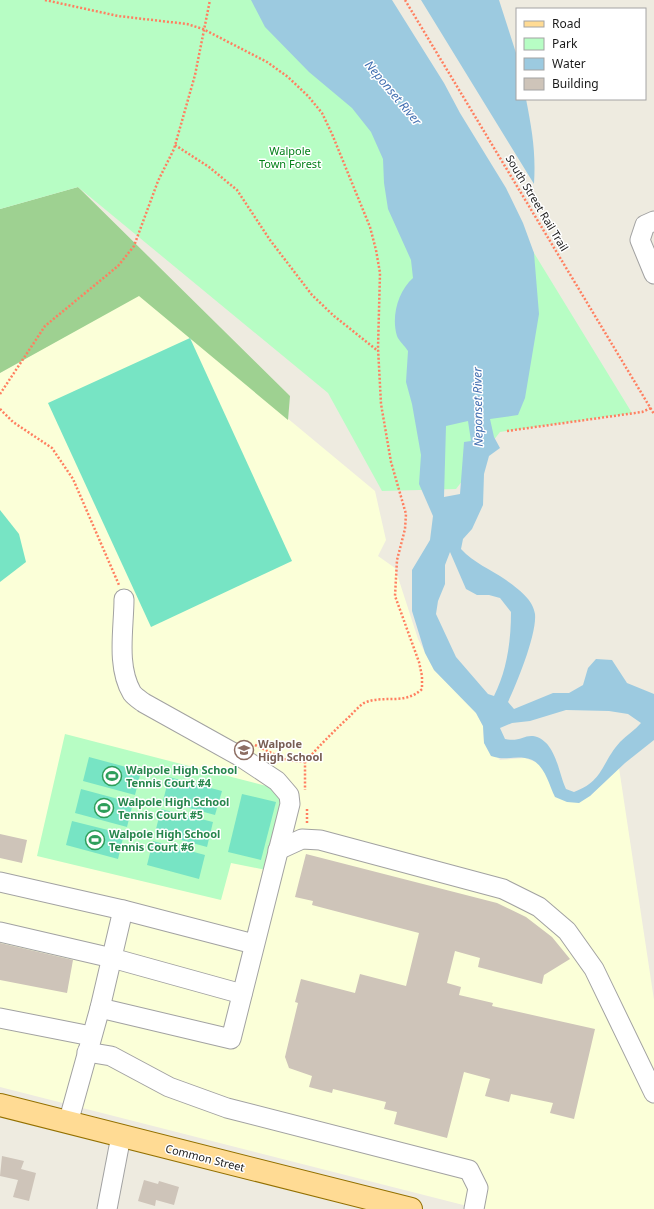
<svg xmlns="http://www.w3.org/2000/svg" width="654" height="1209" font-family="'Noto Sans',sans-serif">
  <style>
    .education { fill: #fbffd8 }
    .forest { fill: #9ed191 }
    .park { fill: #b7fdc4 }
    .pitch { fill: #77e4c4 }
    .water { fill: #9ccae0; fill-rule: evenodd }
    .building { fill: #cec4b9 }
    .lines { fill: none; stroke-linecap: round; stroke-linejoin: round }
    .minor-casing { stroke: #a2a2a2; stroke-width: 21 }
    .major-casing { stroke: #937000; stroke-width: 24 }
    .path { stroke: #ff7f60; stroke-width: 2.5; stroke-dasharray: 2 2; stroke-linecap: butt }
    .minor { stroke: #fff; stroke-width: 19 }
    .major { stroke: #ffdb94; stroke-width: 22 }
    .labels { text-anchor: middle; stroke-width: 3; stroke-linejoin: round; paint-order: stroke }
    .park-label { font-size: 11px; fill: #038019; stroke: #fff }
    .street-label { font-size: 11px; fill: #1b1b1b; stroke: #fff }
    .education-label { font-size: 11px; font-weight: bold; fill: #785e54; stroke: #fff; text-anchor: start }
    .leisure-label { font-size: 11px; font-weight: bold; fill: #27864d; stroke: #fff; text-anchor: start }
    .water-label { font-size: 12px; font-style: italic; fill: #426fb1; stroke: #fff }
  </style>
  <rect width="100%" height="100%" fill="#eeebe0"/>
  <path class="education" d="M139,295L375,491L386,540L378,556L395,568L418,639L434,670L476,713L483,726L484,743L500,760L525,758L538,763L546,774L551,787L590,796L619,768L654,1000V1209H479L0,1087V373Z"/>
  <path class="forest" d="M78,187L290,396L288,420L139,296L0,373V209Z"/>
  <g class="park">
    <path d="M0,0H379L632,413L500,432L456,489L382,491L328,393L78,187L0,209Z"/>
    <path d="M65,734L282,790L286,796L266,870L231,863L221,900L37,856Z"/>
  </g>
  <g class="pitch">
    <path d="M190,338L292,561L151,627L48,403Z"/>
    <path d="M0,510L19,534L26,562L0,582Z"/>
    <path d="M89,757L141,771L135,795L83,781Z"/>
    <path d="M169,777L222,791L215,815L163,801Z"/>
    <path d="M81,789L133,803L127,827L75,813Z"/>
    <path d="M242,794L276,802L261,860L228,852Z"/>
    <path d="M161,809L213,822L207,847L155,833Z"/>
    <path d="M72,821L124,834L118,859L66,845Z"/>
    <path d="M153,841L205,855L199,879L147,865Z"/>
  </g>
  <g class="water">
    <path d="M251,0H392L444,83L460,113L506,188L523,223L534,253L539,314L525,398L518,415L490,419L494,437L500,448L489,456L484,474L483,505L472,529L463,539L461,549C474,563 490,569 506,580C517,588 533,599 535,614C537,634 517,683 508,702L514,709L553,693H569L583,685L588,668L596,659L612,660L627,683L654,694V740L625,763L590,796L579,803L567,802L555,797C548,783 544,760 525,758C512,756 505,761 491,756L484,743L483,726L476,713L434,670L425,653L412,611V570L430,540L433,516L419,484L421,455L412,404L406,382L408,351C405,346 399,341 397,336C391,317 398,291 413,278L411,260L388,209L384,183L383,159L371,132L352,108L309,72L265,27ZM468,421L471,441L464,442L460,494L444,497L446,426ZM450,552L466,589L477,595H489L500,598L511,612C511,641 507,670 494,696L488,694L456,657L436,614L438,601L445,584V565ZM566,710L609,711L628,714L641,723C635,730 627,735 620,742C601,763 604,781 574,792L566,789C558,772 556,740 533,736C524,735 519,742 505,739L500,728L512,723L530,721Z"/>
    <path d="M421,0H499L517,56V99H526C532,130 536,152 534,184Z"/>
  </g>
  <g class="building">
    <path d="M0,834L27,840L22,863L0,858Z"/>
    <path d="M306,854L497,903L526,917L552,937L570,959L544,975L542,984L478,967L480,958L455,951L447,983L461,987L459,995L493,1003L492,1006L595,1029L574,1119L550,1113L553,1103L511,1094L509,1102L485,1096L490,1079L464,1072L447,1138L394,1124L397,1112L384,1109L386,1102L333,1089L332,1093L309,1087L312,1076L289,1068L285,1057L298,1003L295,1002L301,979L355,993L360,974L406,986L419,933L312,905L313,901L295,897Z"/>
    <path d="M0,943L73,960L67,993L0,980Z"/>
    <path d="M2,1156L24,1161L21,1169L36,1173L29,1201L13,1197L18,1180L0,1176Z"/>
    <path d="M144,1180L158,1184L159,1181L179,1187L174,1205L156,1200L155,1206L138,1201Z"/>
  </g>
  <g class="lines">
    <g class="minor-casing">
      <g id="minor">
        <path d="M654,221L645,225L640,240L654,274"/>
        <path d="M278,850L302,839L320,840L503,889L539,907L567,931L594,969L654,1093"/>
        <path d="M0,882L123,910L254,944"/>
        <path d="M0,932L112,958L242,994"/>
        <path d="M100,1008L231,1039L290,804L289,795L277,781L241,757L144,703C140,700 135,697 132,693C116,666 124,628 124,599"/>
        <path d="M0,1018L91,1036"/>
        <path d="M87,1052L111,1056L169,1087L227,1108L469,1170L478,1188L474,1209"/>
        <path d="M68,1123L100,1008L123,910"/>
        <path d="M107,1209L121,1136"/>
      </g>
    </g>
    <g class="major-casing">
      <path id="major" d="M0,1105L411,1209"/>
    </g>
    <g class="path">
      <path d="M45,0L118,16L187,24L203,29L267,62L288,77L308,96L322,113L332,134L370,227L376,250L380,273L378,348L381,404L391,462L406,514L405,529L397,560L395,596L419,662L422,676V689C404,706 384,694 364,703C359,706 354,712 350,716C334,731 319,746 305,762V790"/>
      <path d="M405,0L654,414"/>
      <path d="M175,145L209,167L237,190L270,240L312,295L334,316L378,351"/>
      <path d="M0,394L45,326L118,266L134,246L158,181L174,149L195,75L210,0"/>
      <path d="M0,409L13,422L52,448L73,479L119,585"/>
      <path d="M507,431L642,412L651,408"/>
      <path d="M255,745L286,760L305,762"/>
      <path d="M307,809V824"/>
    </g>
    <use href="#minor" class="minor"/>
    <use href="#major" class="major"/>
  </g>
  <defs>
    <g id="school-ring" transform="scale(1)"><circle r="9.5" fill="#fff" stroke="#8d6e63" stroke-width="1.5"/><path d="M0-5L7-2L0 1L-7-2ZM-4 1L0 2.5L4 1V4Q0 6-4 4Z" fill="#8d6e63"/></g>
    <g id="stadium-ring" transform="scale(1)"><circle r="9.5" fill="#fff" stroke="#2e9e5b" stroke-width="1.5"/><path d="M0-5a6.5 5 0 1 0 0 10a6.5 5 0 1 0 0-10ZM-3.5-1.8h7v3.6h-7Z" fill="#2e9e5b"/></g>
  </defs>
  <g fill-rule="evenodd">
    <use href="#school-ring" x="244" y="750"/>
    <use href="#stadium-ring" x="112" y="776"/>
    <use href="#stadium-ring" x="104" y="808"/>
    <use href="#stadium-ring" x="95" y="840"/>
  </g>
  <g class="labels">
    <g class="park-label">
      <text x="290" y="155">Walpole<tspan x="290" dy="13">Town Forest</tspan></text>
    </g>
    <g class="street-label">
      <text transform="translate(537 203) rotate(59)" y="4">South Street Rail Trail</text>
      <text transform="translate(205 1158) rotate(14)" y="4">Common Street</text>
    </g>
    <g class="education-label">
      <text x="258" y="748">Walpole<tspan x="258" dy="13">High School</tspan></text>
    </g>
    <g class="leisure-label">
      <text x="126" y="774">Walpole High School<tspan x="126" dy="13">Tennis Court #4</tspan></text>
      <text x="118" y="806">Walpole High School<tspan x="118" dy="13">Tennis Court #5</tspan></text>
      <text x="109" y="838">Walpole High School<tspan x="109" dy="13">Tennis Court #6</tspan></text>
    </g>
    <g class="water-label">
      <text transform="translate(393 93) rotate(50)" y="4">Neponset River</text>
      <text transform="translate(478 407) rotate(-91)" y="4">Neponset River</text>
    </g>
  </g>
  <rect x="516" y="8" width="130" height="92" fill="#ffffff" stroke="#a4a4a4"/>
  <rect x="524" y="21" width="20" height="6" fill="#ffdb94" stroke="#a4a4a4"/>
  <text x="552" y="28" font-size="12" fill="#1b1b1b">Road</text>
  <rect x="524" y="38" width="20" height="12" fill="#b7fdc4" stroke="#a4a4a4"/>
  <text x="552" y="48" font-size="12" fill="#1b1b1b">Park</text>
  <rect x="524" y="58" width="20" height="12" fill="#9ccae0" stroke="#a4a4a4"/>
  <text x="552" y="68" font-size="12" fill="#1b1b1b">Water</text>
  <rect x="524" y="78" width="20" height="12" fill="#cec4b9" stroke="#a4a4a4"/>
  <text x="552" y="88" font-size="12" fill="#1b1b1b">Building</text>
</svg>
